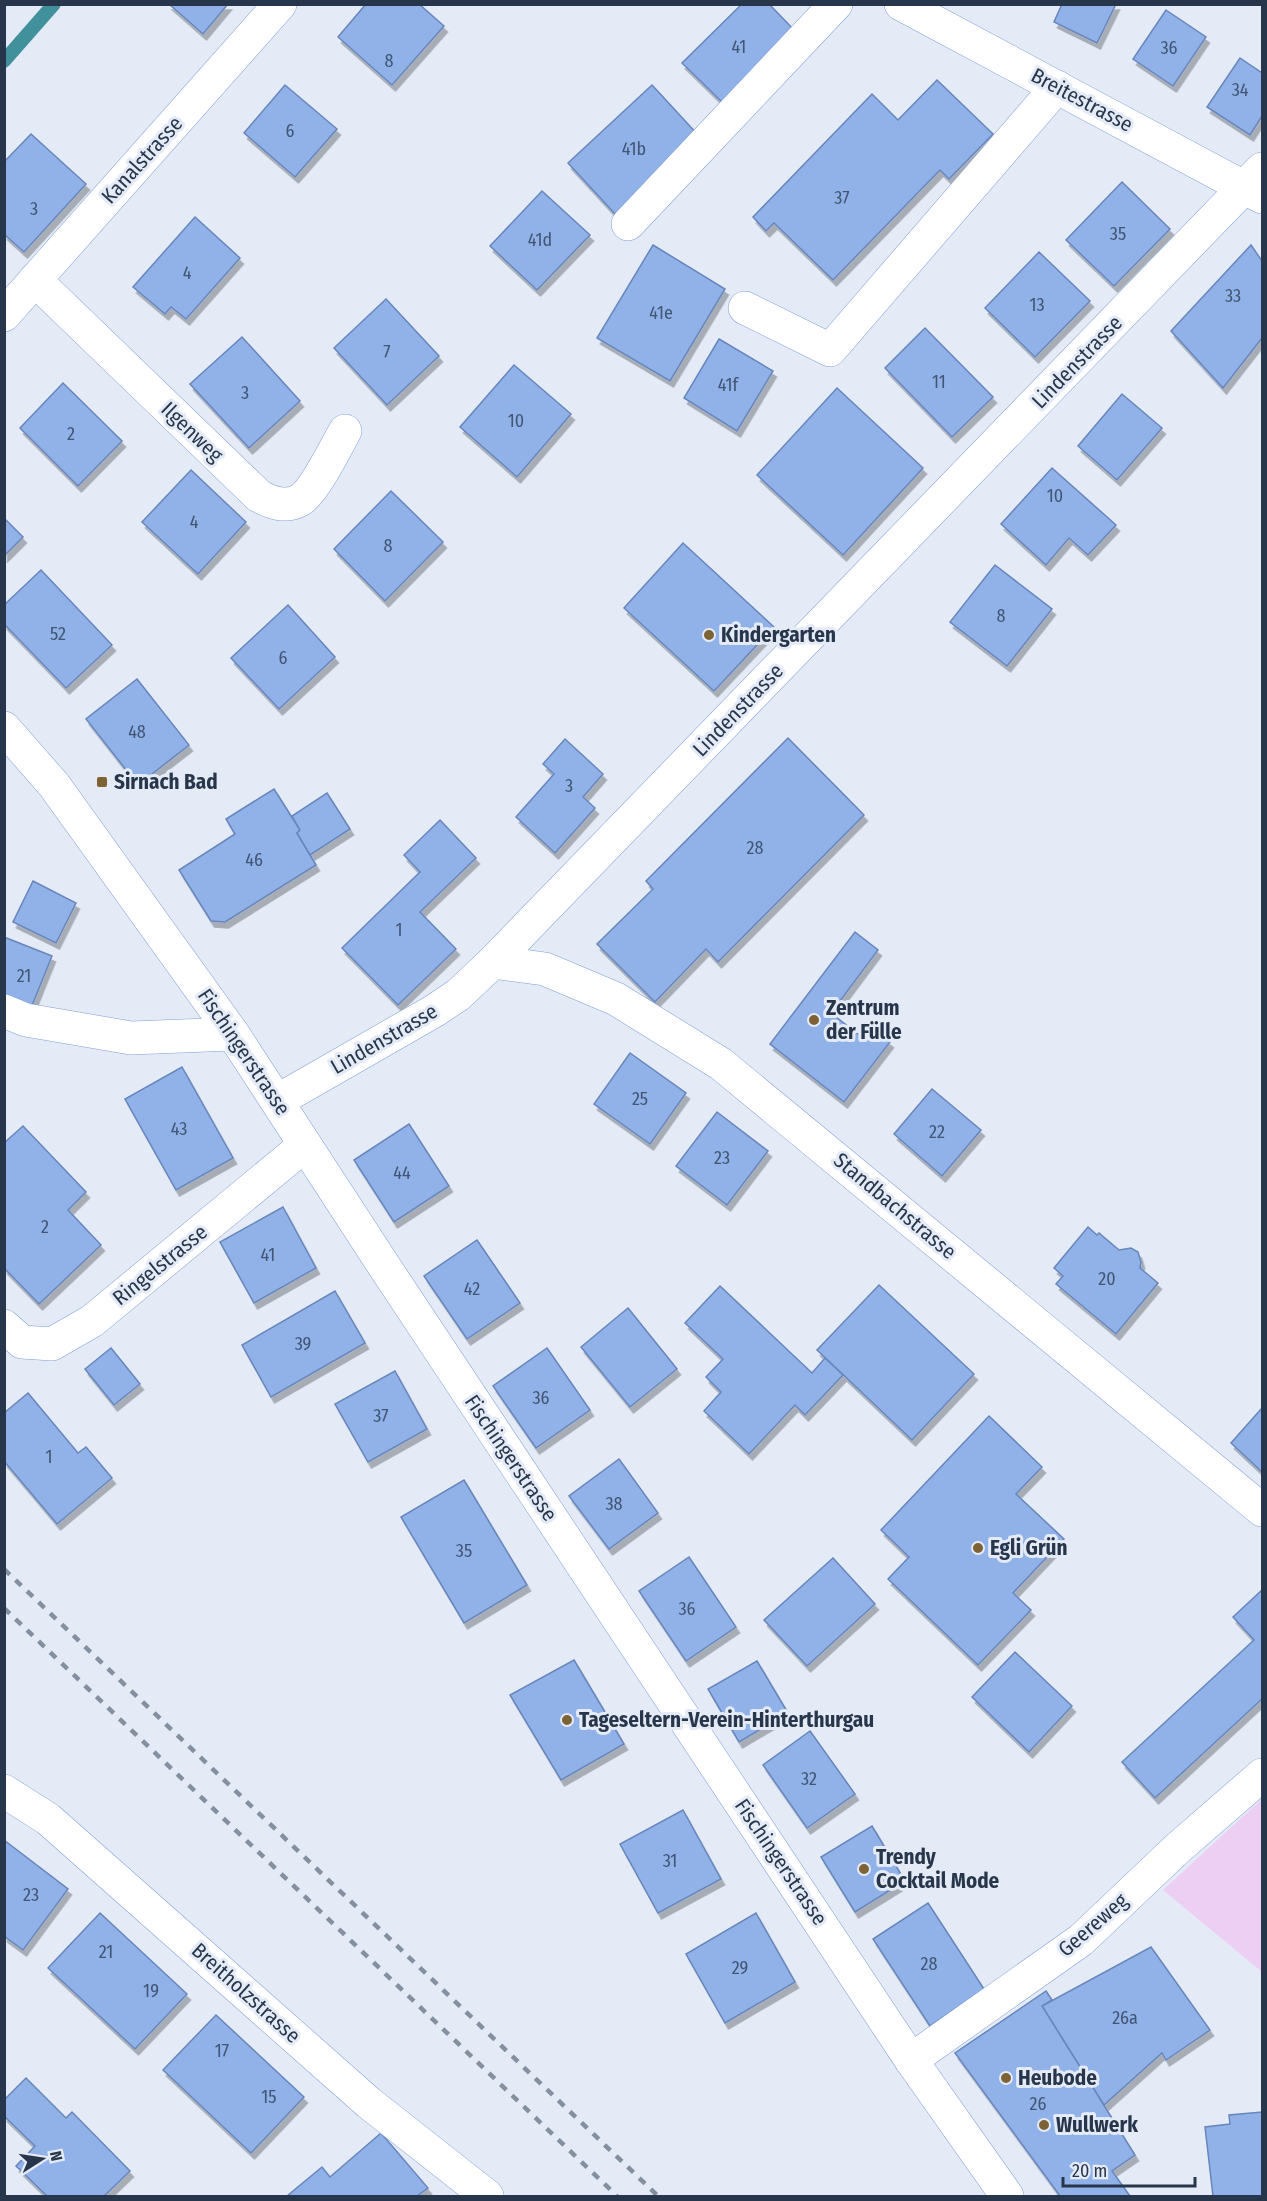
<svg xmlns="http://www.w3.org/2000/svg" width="1267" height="2201" font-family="'Fira Sans Condensed',sans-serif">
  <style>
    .green { fill: #eecff4 }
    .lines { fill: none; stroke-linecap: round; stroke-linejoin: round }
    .stream { stroke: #40919c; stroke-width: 14 }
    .building { fill: #90b2e9; stroke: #6786bb; stroke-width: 1.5; filter: url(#shadow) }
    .minor-casing { stroke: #7fa0d6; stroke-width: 34 }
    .major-casing { stroke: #7fa0d6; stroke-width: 34 }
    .minor { stroke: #fff; stroke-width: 33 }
    .major { stroke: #fff; stroke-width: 33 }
    .rail { stroke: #848fa0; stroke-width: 4.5; stroke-dasharray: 8 8; stroke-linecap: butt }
    .poi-dot { fill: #7c6234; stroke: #e4ebf7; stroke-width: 2 }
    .labels { text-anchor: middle; stroke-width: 6; stroke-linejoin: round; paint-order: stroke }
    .number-label { font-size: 18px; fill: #425573 }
    .street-label { font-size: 21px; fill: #28364c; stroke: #e4ebf7 }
    .poi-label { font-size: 21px; font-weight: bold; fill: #28364c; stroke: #e4ebf7; text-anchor: start }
  </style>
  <defs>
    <filter id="shadow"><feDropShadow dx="3.5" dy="6" stdDeviation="0" flood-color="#0004"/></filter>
  </defs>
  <rect width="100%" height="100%" fill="#e4ebf7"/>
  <path class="green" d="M1262,1799V1972L1163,1890Z"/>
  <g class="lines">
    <path class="stream" d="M4,61L54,4"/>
  </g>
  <g class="building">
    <path d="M169,4H228L203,34Z"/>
    <path d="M366,4H419L444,26L392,85L338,37Z"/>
    <path d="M742,4H769L796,32L724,104L682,63Z"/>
    <path d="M1062,4H1116L1097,43L1054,22Z"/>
    <path d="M1166,10L1206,37L1173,86L1133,59Z"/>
    <path d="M1240,58L1262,73V116L1250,135L1207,107Z"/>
    <path d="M937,80L993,134L949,179L940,170L833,280L774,223L766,231L753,217L872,94L898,120Z"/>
    <path d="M285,85L337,129L295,177L244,133Z"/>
    <path d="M652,85L699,136L615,214L568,163Z"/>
    <path d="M31,134L86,184L24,252L4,234V162Z"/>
    <path d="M1122,182L1170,229L1114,286L1066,240Z"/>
    <path d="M542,191L590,235L537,290L490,246Z"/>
    <path d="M195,217L240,258L186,319L171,307L165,314L133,287Z"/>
    <path d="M653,245L725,289L670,381L597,338Z"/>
    <path d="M1251,245L1262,261V338L1223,388L1171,331Z"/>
    <path d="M1039,252L1090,301L1035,357L985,308Z"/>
    <path d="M386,299L439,356L387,405L334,348Z"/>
    <path d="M925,328L993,397L952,437L885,368Z"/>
    <path d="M242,337L300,401L249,448L190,384Z"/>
    <path d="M719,339L773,371L737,431L684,398Z"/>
    <path d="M514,365L571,414L517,477L460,427Z"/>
    <path d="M63,383L122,441L78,486L20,428Z"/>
    <path d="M837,388L923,468L843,555L757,475Z"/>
    <path d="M1122,394L1162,428L1117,480L1078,446Z"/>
    <path d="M1052,468L1116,525L1088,555L1069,538L1046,565L1001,524Z"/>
    <path d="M191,470L246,522L198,574L142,522Z"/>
    <path d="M391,491L443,542L385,601L334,549Z"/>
    <path d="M4,518L23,537L4,556Z"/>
    <path d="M683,543L774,627L714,691L624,608Z"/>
    <path d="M995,565L1052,609L1007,666L950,622Z"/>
    <path d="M41,570L112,645L66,688L4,624V605Z"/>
    <path d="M288,605L335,657L279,709L231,658Z"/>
    <path d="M137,679L189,745L138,785L86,719Z"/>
    <path d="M788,738L864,815L718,962L706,949L655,1002L597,944L653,889L646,881Z"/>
    <path d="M565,739L603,774L583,797L595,808L555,853L516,817L554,774L543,764Z"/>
    <path d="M274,789L300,830L297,833L316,865L225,922L211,921L179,870L235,834L226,819Z"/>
    <path d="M327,793L350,829L310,855L297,833L300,830L292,816Z"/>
    <path d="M440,820L476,858L420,912L456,949L398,1005L342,948L420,872L404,855Z"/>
    <path d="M33,881L76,903L56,943L13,922Z"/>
    <path d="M855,932L878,950L831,1013L862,1037L870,1026L890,1042L844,1102L770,1044Z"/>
    <path d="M4,937L52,956L31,1008L4,997Z"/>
    <path d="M630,1053L686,1093L650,1144L594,1104Z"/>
    <path d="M182,1067L233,1158L176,1190L125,1099Z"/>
    <path d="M932,1089L981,1130L942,1176L894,1134Z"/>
    <path d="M717,1112L768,1151L727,1205L676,1166Z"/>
    <path d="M409,1124L449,1186L394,1222L354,1160Z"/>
    <path d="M23,1126L86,1192L68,1210L101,1245L39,1304L4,1268V1143Z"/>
    <path d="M283,1207L316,1268L254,1303L220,1242Z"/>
    <path d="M1088,1227L1097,1235L1099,1233L1119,1250L1131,1248L1138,1252L1141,1262L1140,1268L1158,1283L1116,1334L1056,1284L1063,1276L1054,1268Z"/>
    <path d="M477,1240L520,1303L467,1339L424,1276Z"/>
    <path d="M879,1285L974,1374L912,1440L817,1350Z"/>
    <path d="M720,1286L812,1373L825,1358L843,1375L805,1415L795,1405L749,1454L704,1411L721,1392L706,1377L723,1359L685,1323Z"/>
    <path d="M335,1291L365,1343L271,1397L242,1345Z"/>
    <path d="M628,1308L677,1369L630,1407L581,1347Z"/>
    <path d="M111,1348L140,1384L114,1405L85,1369Z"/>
    <path d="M547,1348L590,1410L536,1448L493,1386Z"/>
    <path d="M395,1371L427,1429L368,1462L335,1404Z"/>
    <path d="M28,1393L78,1453L86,1447L112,1478L57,1524L4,1461V1413Z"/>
    <path d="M1262,1408V1472L1231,1443Z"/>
    <path d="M989,1416L1042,1467L1016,1494L1064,1539L1013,1593L1031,1610L978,1665L888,1579L909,1557L881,1530Z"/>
    <path d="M619,1459L658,1513L609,1549L569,1496Z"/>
    <path d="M464,1480L527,1585L464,1623L401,1517Z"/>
    <path d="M689,1557L736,1627L686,1661L639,1591Z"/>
    <path d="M833,1558L875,1604L807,1666L764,1620Z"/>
    <path d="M1262,1590V1699L1155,1798L1122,1762L1254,1640L1233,1617Z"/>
    <path d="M1015,1652L1072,1706L1029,1752L972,1697Z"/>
    <path d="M574,1660L624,1744L561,1780L510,1695Z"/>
    <path d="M757,1661L788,1713L739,1742L708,1689Z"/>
    <path d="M810,1731L855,1794L807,1828L763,1765Z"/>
    <path d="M683,1810L721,1879L658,1913L620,1844Z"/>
    <path d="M872,1826L905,1881L855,1912L821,1857Z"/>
    <path d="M4,1840L68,1889L23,1950L4,1936Z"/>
    <path d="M928,1903L984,1989L930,2026L873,1939Z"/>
    <path d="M100,1913L187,1994L135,2049L48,1968Z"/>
    <path d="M756,1913L795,1982L725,2023L686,1954Z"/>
    <path d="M1151,1947L1210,2030L1166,2060L1162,2053L1104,2105L1042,2006Z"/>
    <path d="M1046,1991L1052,2000L1042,2006L1135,2155L1112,2171L1130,2196H1060L955,2053Z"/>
    <path d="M216,2015L304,2097L251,2153L163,2070Z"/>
    <path d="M26,2078L66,2118L72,2112L130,2171L104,2196H47L16,2166L35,2146L4,2116V2100Z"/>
    <path d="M1262,2112V2196H1213L1205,2127L1230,2124L1229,2115Z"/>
    <path d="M381,2133L428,2188L417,2196H287L322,2167L330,2177Z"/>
  </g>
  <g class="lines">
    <g class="minor-casing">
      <g id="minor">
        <path d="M901,4L1262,197"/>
        <path d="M628,224L836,4"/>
        <path d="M35,280L259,496C272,503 286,508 300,500C314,492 336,447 345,431"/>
        <path d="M745,308L830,350L1057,87"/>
        <path d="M4,315L280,4"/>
        <path d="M493,962L545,969L616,999L721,1064L1262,1510"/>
        <path d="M4,1011L26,1020L131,1038L233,1034"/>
        <path d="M277,1101L434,1011L458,995L493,962L1262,169"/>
        <path d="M4,1326L22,1342L52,1344L92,1321L305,1145"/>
        <path d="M4,1791L48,1819L369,2103L487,2196"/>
        <path d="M911,2060L1081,1940L1178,1848L1262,1775"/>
      </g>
    </g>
    <g class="major-casing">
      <path id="major" d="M4,728L54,785L233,1034L386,1269L911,2060L1007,2196"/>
    </g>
    <use href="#minor" class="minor"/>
    <use href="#major" class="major"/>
    <g class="rail">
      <path d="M4,1569L658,2196"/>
      <path d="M4,1608L617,2196"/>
    </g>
  </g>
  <g class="poi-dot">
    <circle cx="709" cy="635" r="6"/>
    <rect x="96" y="776" width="12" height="12" rx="3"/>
    <circle cx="814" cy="1020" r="6"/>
    <circle cx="978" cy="1548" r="6"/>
    <circle cx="567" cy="1720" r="6"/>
    <circle cx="864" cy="1869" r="6"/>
    <circle cx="1006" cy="2078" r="6"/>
    <circle cx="1044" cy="2125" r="6"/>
  </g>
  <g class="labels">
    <g class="number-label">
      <text x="739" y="53">41</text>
      <text x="1169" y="54">36</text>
      <text x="389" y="67">8</text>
      <text x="1240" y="96">34</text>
      <text x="290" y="137">6</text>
      <text x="634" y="155">41b</text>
      <text x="842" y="204">37</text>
      <text x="34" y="215">3</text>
      <text x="1118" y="240">35</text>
      <text x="540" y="246">41d</text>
      <text x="187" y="279">4</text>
      <text x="1233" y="302">33</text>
      <text x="1037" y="311">13</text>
      <text x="661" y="319">41e</text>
      <text x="387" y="358">7</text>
      <text x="939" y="388">11</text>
      <text x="728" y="391">41f</text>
      <text x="245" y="399">3</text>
      <text x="516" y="427">10</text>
      <text x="71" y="440">2</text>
      <text x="1055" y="502">10</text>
      <text x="194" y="528">4</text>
      <text x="388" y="552">8</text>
      <text x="1001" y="622">8</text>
      <text x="58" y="640">52</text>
      <text x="283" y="664">6</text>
      <text x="137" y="738">48</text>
      <text x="569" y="792">3</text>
      <text x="755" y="854">28</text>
      <text x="254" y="866">46</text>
      <text x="399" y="936">1</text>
      <text x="24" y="982">21</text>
      <text x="640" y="1105">25</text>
      <text x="179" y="1135">43</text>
      <text x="937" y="1138">22</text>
      <text x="722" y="1164">23</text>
      <text x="402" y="1179">44</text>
      <text x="45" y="1233">2</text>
      <text x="268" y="1261">41</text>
      <text x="1107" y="1285">20</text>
      <text x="472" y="1295">42</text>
      <text x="303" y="1350">39</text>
      <text x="541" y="1404">36</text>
      <text x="381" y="1422">37</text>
      <text x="49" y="1463">1</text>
      <text x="614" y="1510">38</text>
      <text x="464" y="1557">35</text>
      <text x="687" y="1615">36</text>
      <text x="809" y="1785">32</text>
      <text x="670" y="1867">31</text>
      <text x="31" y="1901">23</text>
      <text x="106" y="1958">21</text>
      <text x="929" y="1970">28</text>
      <text x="740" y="1974">29</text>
      <text x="151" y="1997">19</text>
      <text x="1125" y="2024">26a</text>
      <text x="222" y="2057">17</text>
      <text x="269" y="2103">15</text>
      <text x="1038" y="2110">26</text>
    </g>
    <g class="street-label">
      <text transform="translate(1082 100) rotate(28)" y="7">Breitestrasse</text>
      <text transform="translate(142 160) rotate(-48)" y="7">Kanalstrasse</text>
      <text transform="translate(1077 362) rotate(-46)" y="7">Lindenstrasse</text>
      <text transform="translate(192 432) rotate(44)" y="7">Ilgenweg</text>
      <text transform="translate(738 710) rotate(-46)" y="7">Lindenstrasse</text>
      <text transform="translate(384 1039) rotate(-30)" y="7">Lindenstrasse</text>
      <text transform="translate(244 1052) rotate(56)" y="7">Fischingerstrasse</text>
      <text transform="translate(895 1206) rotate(40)" y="7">Standbachstrasse</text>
      <text transform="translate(160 1265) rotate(-39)" y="7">Ringelstrasse</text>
      <text transform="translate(511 1458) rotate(56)" y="7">Fischingerstrasse</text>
      <text transform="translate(781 1862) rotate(56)" y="7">Fischingerstrasse</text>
      <text transform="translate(1093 1925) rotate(-41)" y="7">Geereweg</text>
      <text transform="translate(246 1993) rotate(42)" y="7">Breitholzstrasse</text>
    </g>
    <g class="poi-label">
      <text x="721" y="642">Kindergarten</text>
      <text x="114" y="789">Sirnach Bad</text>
      <text x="826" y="1015">Zentrum<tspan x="826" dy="24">der Fülle</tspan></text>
      <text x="990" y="1555">Egli Grün</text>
      <text x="579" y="1727">Tageseltern-Verein-Hinterthurgau</text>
      <text x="876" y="1864">Trendy<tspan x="876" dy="24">Cocktail Mode</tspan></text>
      <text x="1018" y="2085">Heubode</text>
      <text x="1056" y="2132">Wullwerk</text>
    </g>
  </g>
  <rect width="1267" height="2201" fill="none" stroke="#28364c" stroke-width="12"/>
  <g transform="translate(42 2159) rotate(78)" stroke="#e4ebf7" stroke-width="4.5" paint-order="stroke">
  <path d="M0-4.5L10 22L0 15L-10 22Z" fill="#28364c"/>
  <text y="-9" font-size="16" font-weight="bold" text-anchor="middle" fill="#28364c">N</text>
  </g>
  <path d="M1063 2177v9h132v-9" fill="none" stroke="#28364c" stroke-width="3"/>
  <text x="1072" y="2177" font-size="18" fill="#28364c" stroke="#e4ebf7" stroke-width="4.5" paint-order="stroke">20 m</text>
</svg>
